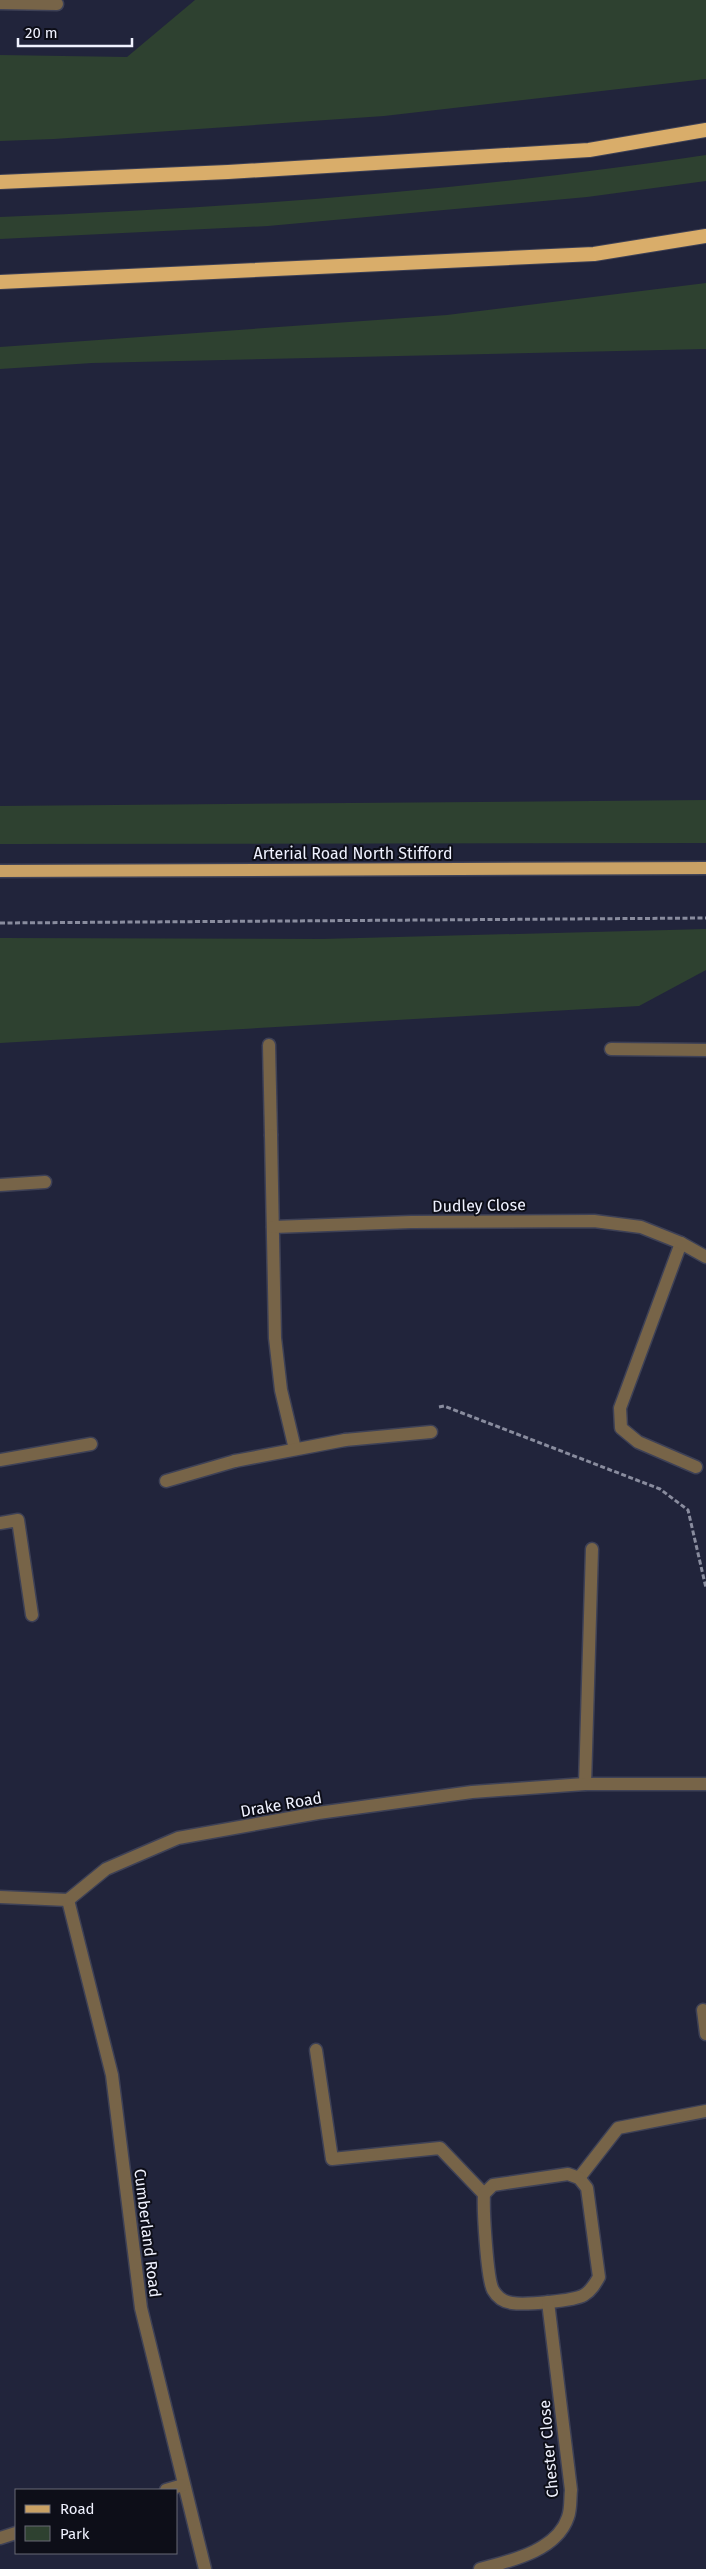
<svg xmlns="http://www.w3.org/2000/svg" width="706" height="2569" font-family="'Fira Sans',sans-serif">
  <style>
    .green { fill: #2e4130 }
    .lines { fill: none; stroke-linecap: round; stroke-linejoin: round }
    .service-casing { stroke: #3e4156; stroke-width: 15 }
    .minor-casing { stroke: #3e4156; stroke-width: 15 }
    .tertiary-casing { stroke: #3e4156; stroke-width: 15 }
    .primary-casing { stroke: #3e4156; stroke-width: 15 }
    .trunk-casing { stroke: #3e4156; stroke-width: 16 }
    .path { stroke: #898c9e; stroke-width: 3; stroke-dasharray: 5 2.5; stroke-linecap: butt }
    .service { stroke: #776448; stroke-width: 12 }
    .minor { stroke: #776448; stroke-width: 12 }
    .tertiary { stroke: #776448; stroke-width: 12 }
    .primary { stroke: #c9a165; stroke-width: 12 }
    .trunk { stroke: #d9ad6a; stroke-width: 14 }
    .labels { text-anchor: middle; stroke-width: 4; stroke-linejoin: round; paint-order: stroke }
    .street-label { font-size: 16px; fill: #f0f2ff; stroke: #0d0e18 }
  </style>
  <rect width="100%" height="100%" fill="#21243b"/>
  <g class="green">
    <path d="M195,0H706V79L384,116L54,139L0,141V55L127,57Z"/>
    <path d="M706,155V181L587,197L268,226L0,239V217C236,208 472,190 706,155Z"/>
    <path d="M706,283V349L92,363L0,369V347L447,315Z"/>
    <path d="M706,800V843L0,844V806Z"/>
    <path d="M706,929V970L639,1006L0,1043V938L322,939Z"/>
  </g>
  <g class="lines">
    <g class="service-casing">
      <g id="service">
        <path d="M0,3L57,4"/>
        <path d="M269,1045L271,1135"/>
        <path d="M611,1049L706,1050"/>
        <path d="M0,1185L45,1182"/>
        <path d="M681,1243L620,1408L621,1428L638,1442L696,1467"/>
        <path d="M345,1440L431,1432"/>
        <path d="M0,1460L91,1444"/>
        <path d="M166,1481L235,1461"/>
        <path d="M0,1523L18,1520L32,1615"/>
        <path d="M585,1784L592,1549"/>
        <path d="M703,2010L706,2034"/>
        <path d="M316,2050L332,2159L440,2148L484,2194"/>
        <path d="M579,2178L618,2128L706,2111"/>
      </g>
    </g>
    <g class="minor-casing">
      <g id="minor">
        <path d="M271,1135L275,1338L281,1390L295,1449"/>
        <path d="M273,1227L411,1222L594,1221L641,1227L681,1243L706,1257"/>
        <path d="M235,1461L345,1440"/>
        <path d="M68,1900L112,2075L141,2308L205,2569"/>
        <path d="M568,2174L579,2178L587,2188L599,2277C595,2284 591,2291 584,2295C574,2301 525,2305 512,2303C504,2302 497,2297 493,2290C487,2279 483,2210 484,2194L493,2185Z"/>
        <path d="M166,2490L183,2485"/>
        <path d="M0,2538L16,2533"/>
        <path d="M480,2569C510,2561 557,2551 568,2517C571,2509 570,2498 571,2490L548,2302"/>
      </g>
    </g>
    <g class="tertiary-casing">
      <path id="tertiary" d="M0,1897L68,1900L106,1869L178,1838L318,1813L472,1792L585,1784H706"/>
    </g>
    <g class="primary-casing">
      <path id="primary" d="M0,871L706,868"/>
    </g>
    <g class="trunk-casing">
      <g id="trunk">
        <path d="M0,182L228,172L589,150L706,130"/>
        <path d="M0,282L594,254L706,236"/>
      </g>
    </g>
    <g class="path">
      <path d="M0,923L706,918"/>
      <path d="M439,1407L444,1406L660,1489L688,1510L706,1588"/>
    </g>
    <use href="#service" class="service"/>
    <use href="#minor" class="minor"/>
    <use href="#tertiary" class="tertiary"/>
    <use href="#primary" class="primary"/>
    <use href="#trunk" class="trunk"/>
  </g>
  <g class="labels">
    <g class="street-label">
      <text x="353" y="859">Arterial Road North Stifford</text>
      <text transform="translate(479 1205) rotate(-1)" y="6">Dudley Close</text>
      <text transform="translate(281 1804) rotate(-10)" y="6">Drake Road</text>
      <text transform="translate(148 2233) rotate(83)" y="6">Cumberland Road</text>
      <text transform="translate(548 2449) rotate(-95)" y="6">Chester Close</text>
    </g>
  </g>
  <rect x="15" y="2489" width="162" height="65" fill="#0d0e18" stroke="#686974"/>
  <rect x="25" y="2505" width="25" height="8" fill="#c9a165" stroke="#686974"/>
  <text x="60" y="2514" font-size="15" fill="#f0f2ff">Road</text>
  <rect x="25" y="2526" width="25" height="15" fill="#2e4130" stroke="#686974"/>
  <text x="60" y="2539" font-size="15" fill="#f0f2ff">Park</text>
  <path d="M18 38v8h114v-8" fill="none" stroke="#f0f2ff" stroke-width="2.5"/>
  <text x="25" y="38" font-size="15" fill="#f0f2ff" stroke="#0d0e18" stroke-width="4" paint-order="stroke">20 m</text>
</svg>
